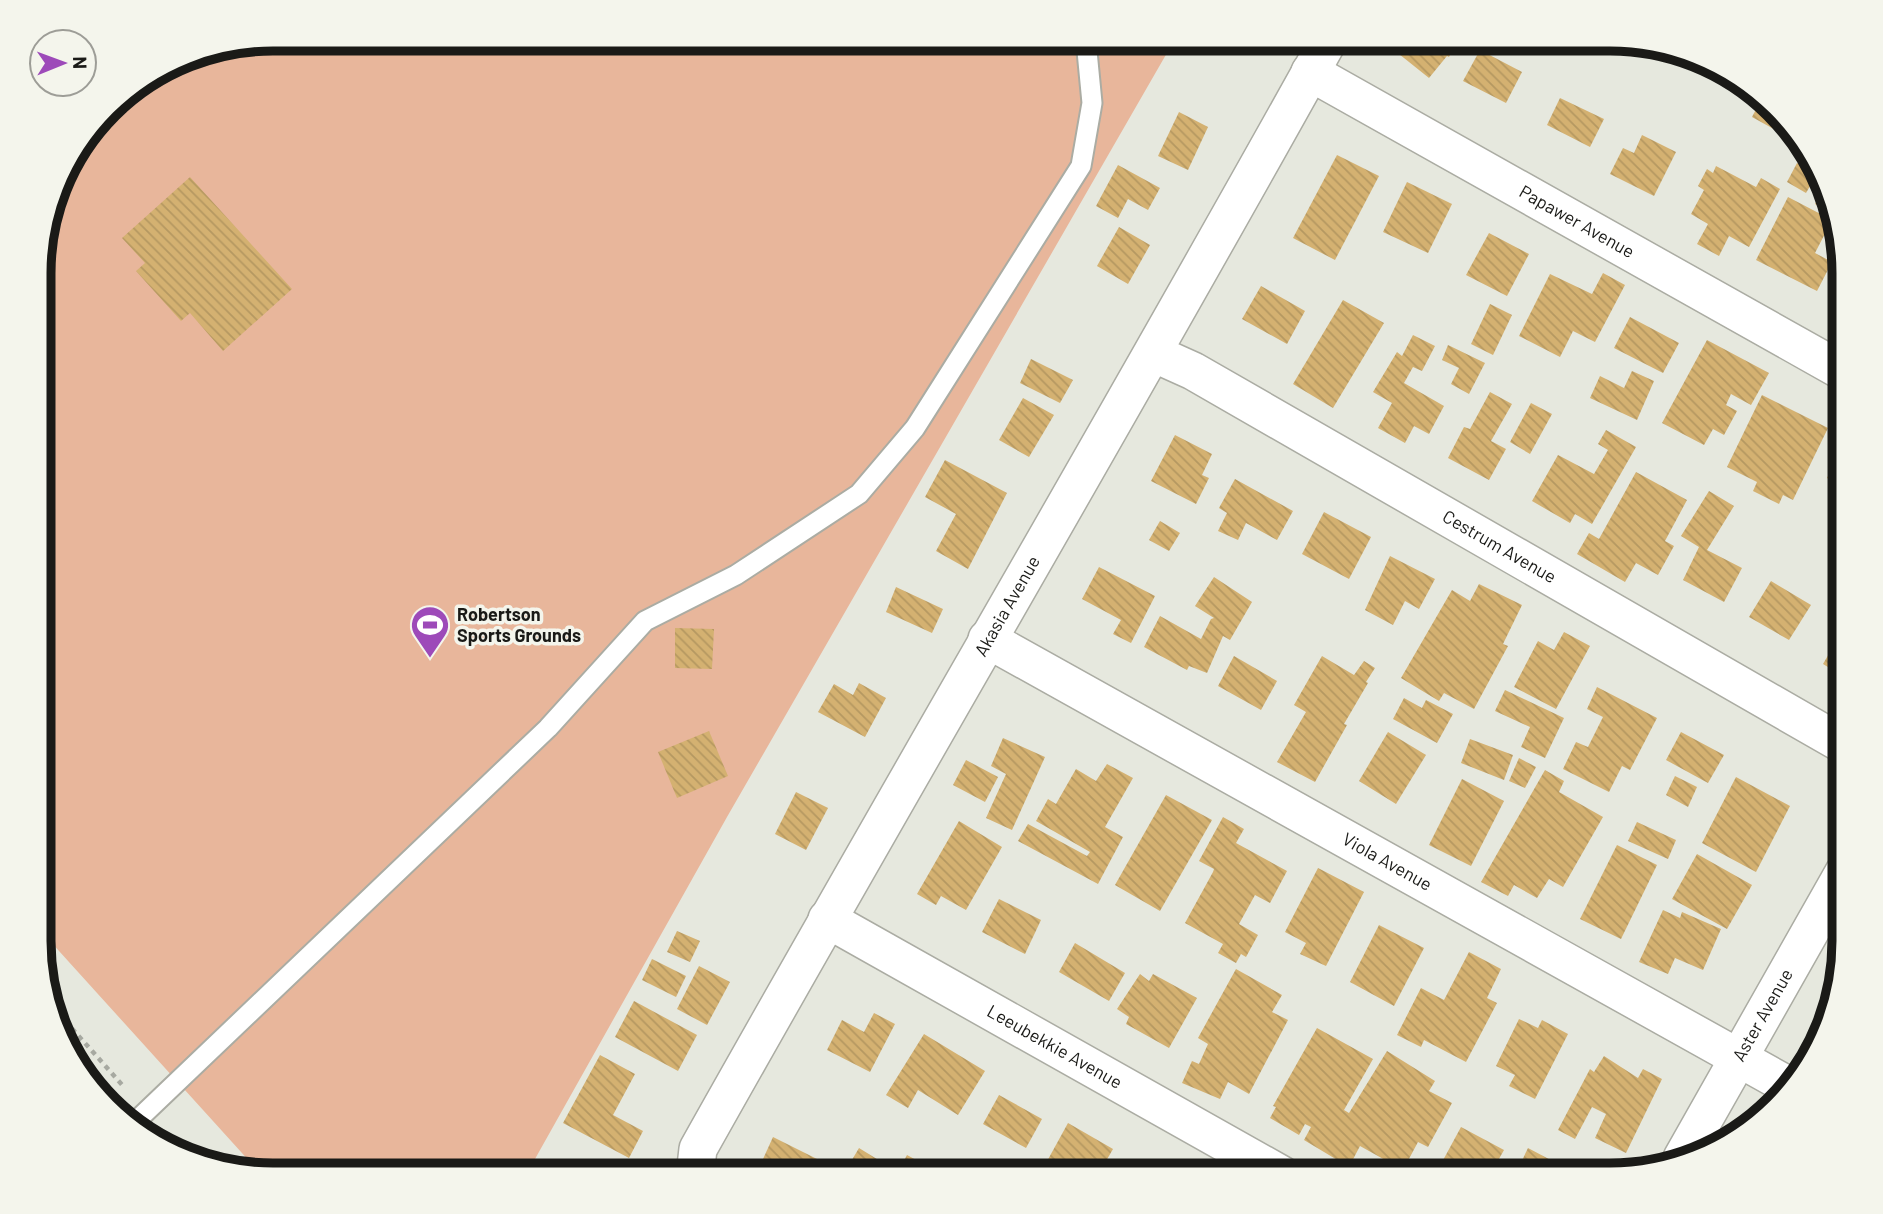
<svg xmlns="http://www.w3.org/2000/svg" width="1883" height="1214" font-family="Barlow,sans-serif">
  <style>
    .pitch { fill: #e8b69b }
    .building { fill: url(#building-back-hatch) }
    .lines { fill: none; stroke-linecap: round; stroke-linejoin: round }
    .service-casing { stroke: #abaca3; stroke-width: 23 }
    .minor-casing { stroke: #abaca3; stroke-width: 40 }
    .path { stroke: #a7a9a1; stroke-width: 4.5; stroke-dasharray: 5 5; stroke-linecap: butt }
    .service { stroke: #fff; stroke-width: 19 }
    .minor { stroke: #fff; stroke-width: 37 }
    .labels { text-anchor: middle; stroke-width: 7; stroke-linejoin: round; paint-order: stroke }
    .street-label { font-size: 18px; fill: #1a1a17; stroke: #f4f5ec }
    .poi-label { font-size: 18px; font-weight: bold; fill: #1a1a17; stroke: #f4f5ec; text-anchor: start }
    .rim { fill: none; stroke: #1a1a17; stroke-width: 9 }
  </style>
  <defs>
    <pattern id="building-back-hatch" width="6" height="6" patternUnits="userSpaceOnUse" patternTransform="scale(1.75)"><rect width="6" height="6" fill="#d4b171"/><path d="M-1 5l2 2M0 0l6 6M5-1l2 2" fill="none" stroke="#b59861"/></pattern>
  </defs>
  <rect width="100%" height="100%" fill="#e6e8de"/>
  <path class="pitch" d="M273,39H1175L727,817L526,1175H273L260,1173L40,930V243L63,169L118,97L184,56Z"/>
  <g class="building">
    <path d="M1403,39H1458L1449,57L1447,56L1429,78L1394,50Z"/>
    <path d="M1480,50L1522,72L1506,103L1463,81Z"/>
    <path d="M1679,50L1737,77L1732,87L1675,57Z"/>
    <path d="M1560,98L1604,119L1590,147L1547,125Z"/>
    <path d="M1761,100L1791,132L1788,137L1752,117Z"/>
    <path d="M1179,112L1208,127L1188,170L1158,156Z"/>
    <path d="M1642,135L1676,152L1654,196L1610,174L1623,148L1634,153Z"/>
    <path d="M1337,155L1379,176L1335,260L1293,238Z"/>
    <path d="M1797,163L1817,174L1806,193L1787,182Z"/>
    <path d="M1118,165L1160,188L1148,210L1128,199L1118,218L1096,206Z"/>
    <path d="M1716,166L1756,187L1761,178L1780,189L1749,247L1729,236L1719,256L1697,244L1708,224L1691,214L1704,190L1698,186L1707,169L1713,173Z"/>
    <path d="M190,177L292,289L223,351L190,313L181,321L136,271L145,263L122,238Z"/>
    <path d="M1407,182L1452,204L1428,253L1383,232Z"/>
    <path d="M1823,189L1830,212L1815,204Z"/>
    <path d="M1788,197L1832,220L1815,253L1832,262L1817,291L1756,260Z"/>
    <path d="M1119,227L1150,245L1128,284L1097,266Z"/>
    <path d="M1489,233L1529,254L1507,296L1466,275Z"/>
    <path d="M1603,273L1625,285L1595,342L1573,331L1560,357L1519,336L1550,274L1592,294Z"/>
    <path d="M1261,286L1305,311L1287,344L1242,319Z"/>
    <path d="M1343,300L1384,323L1333,408L1293,384Z"/>
    <path d="M1490,304L1512,315L1493,355L1471,344Z"/>
    <path d="M1630,317L1679,343L1663,373L1614,348Z"/>
    <path d="M1413,335L1435,346L1422,371L1413,367L1404,383L1444,406L1429,434L1414,426L1405,443L1378,428L1392,403L1373,392L1397,352L1402,356Z"/>
    <path d="M1707,340L1769,373L1751,405L1731,394L1726,405L1737,411L1724,435L1713,429L1704,445L1662,423Z"/>
    <path d="M1448,345L1485,363L1469,394L1451,384L1459,368L1442,360Z"/>
    <path d="M1031,359L1073,380L1060,403L1020,383Z"/>
    <path d="M1632,371L1654,381L1637,420L1590,398L1600,376L1624,388Z"/>
    <path d="M1490,392L1512,404L1491,441L1506,449L1489,480L1448,458L1464,427L1470,429Z"/>
    <path d="M1762,395L1828,428L1793,500L1783,495L1779,504L1753,491L1757,482L1727,467Z"/>
    <path d="M1023,398L1054,415L1029,457L999,440Z"/>
    <path d="M1531,403L1552,414L1530,454L1510,442Z"/>
    <path d="M1606,430L1636,447L1592,524L1575,514L1570,523L1532,501L1558,455L1594,474L1608,450L1598,444Z"/>
    <path d="M1175,435L1212,454L1202,475L1209,478L1196,504L1151,481Z"/>
    <path d="M1844,445V487L1827,478Z"/>
    <path d="M945,460L1007,493L968,569L936,551L956,514L925,497Z"/>
    <path d="M1636,472L1687,500L1665,541L1674,546L1658,575L1636,563L1625,582L1577,554L1589,533L1599,539Z"/>
    <path d="M1235,479L1293,511L1277,540L1246,523L1238,540L1218,531L1227,513L1219,508Z"/>
    <path d="M1709,491L1734,506L1707,550L1742,568L1724,602L1683,580L1699,547L1681,536Z"/>
    <path d="M1324,512L1371,537L1349,579L1302,554Z"/>
    <path d="M1160,521L1180,533L1169,551L1149,540Z"/>
    <path d="M1390,556L1435,579L1419,609L1405,601L1393,625L1365,610Z"/>
    <path d="M1099,567L1155,596L1131,643L1113,634L1121,620L1082,599Z"/>
    <path d="M1214,577L1252,602L1230,640L1223,636L1207,673L1189,666L1187,670L1144,647L1160,616L1201,639L1211,619L1214,618L1195,606Z"/>
    <path d="M1771,581L1811,605L1789,640L1749,617Z"/>
    <path d="M1479,584L1522,605L1503,644L1508,646L1474,709L1444,693L1439,701L1401,678L1452,590L1470,601Z"/>
    <path d="M896,587L943,609L932,633L886,612Z"/>
    <path d="M675,628L714,629L712,669L675,668Z"/>
    <path d="M1844,628V677L1823,664Z"/>
    <path d="M1564,632L1590,646L1556,709L1514,687L1538,641L1554,650Z"/>
    <path d="M1234,656L1277,681L1261,710L1218,686Z"/>
    <path d="M1322,656L1354,675L1364,661L1375,668L1366,682L1368,683L1344,724L1347,725L1315,782L1277,762L1306,712L1294,705Z"/>
    <path d="M859,683L886,698L865,737L818,712L834,684L853,695Z"/>
    <path d="M1597,687L1657,718L1630,770L1622,766L1609,792L1563,769L1576,742L1588,747L1603,717L1587,709Z"/>
    <path d="M1505,690L1564,718L1545,758L1521,747L1530,727L1495,711Z"/>
    <path d="M1404,698L1422,708L1426,700L1453,714L1437,743L1393,719Z"/>
    <path d="M709,731L728,776L677,798L658,752Z"/>
    <path d="M1388,732L1426,755L1396,804L1359,781Z"/>
    <path d="M1681,732L1724,755L1708,783L1666,760Z"/>
    <path d="M1003,738L1045,757L1012,830L986,818L1006,774L991,766Z"/>
    <path d="M1470,739L1513,755L1504,780L1461,763Z"/>
    <path d="M1519,758L1536,767L1525,788L1509,781Z"/>
    <path d="M966,760L998,777L985,802L953,785Z"/>
    <path d="M1107,764L1133,778L1105,827L1123,837L1098,884L1018,841L1028,824L1087,856L1090,852L1036,821L1048,799L1056,804L1076,769L1096,781Z"/>
    <path d="M1545,770L1564,781L1559,792L1603,817L1563,887L1549,879L1537,898L1514,885L1508,896L1481,882Z"/>
    <path d="M1675,776L1697,787L1688,807L1666,795Z"/>
    <path d="M1736,777L1790,806L1756,872L1702,843Z"/>
    <path d="M1462,779L1504,801L1471,866L1429,845Z"/>
    <path d="M796,792L828,808L806,850L775,834Z"/>
    <path d="M1166,795L1212,820L1160,911L1115,885Z"/>
    <path d="M1223,817L1244,829L1236,843L1287,871L1270,903L1255,895L1239,924L1258,935L1246,957L1241,954L1236,963L1218,953L1223,944L1185,923L1213,872L1214,869L1199,861Z"/>
    <path d="M959,821L1002,847L966,910L941,896L936,905L917,894Z"/>
    <path d="M1637,822L1676,840L1668,859L1628,841Z"/>
    <path d="M1617,845L1657,865L1621,939L1580,919Z"/>
    <path d="M1697,854L1752,885L1727,929L1672,899Z"/>
    <path d="M1318,868L1364,892L1326,966L1300,954L1306,943L1285,932Z"/>
    <path d="M999,899L1041,920L1025,954L982,932Z"/>
    <path d="M1663,910L1680,918L1682,912L1721,929L1703,970L1675,958L1668,974L1639,962Z"/>
    <path d="M1379,925L1424,948L1394,1006L1350,982Z"/>
    <path d="M677,931L700,941L690,962L667,952Z"/>
    <path d="M1075,943L1125,973L1109,1001L1059,972Z"/>
    <path d="M1469,952L1501,969L1487,998L1497,1003L1466,1062L1424,1040L1421,1047L1397,1035L1421,988L1444,1000Z"/>
    <path d="M652,959L686,976L676,997L642,980Z"/>
    <path d="M699,966L730,982L707,1025L677,1009Z"/>
    <path d="M1236,969L1282,995L1272,1012L1288,1020L1249,1094L1228,1082L1220,1099L1182,1083L1192,1061L1199,1064L1208,1044L1198,1038Z"/>
    <path d="M1140,974L1149,981L1153,974L1197,998L1169,1048L1126,1024L1129,1017L1117,1009Z"/>
    <path d="M634,1001L697,1035L678,1071L615,1037Z"/>
    <path d="M874,1013L895,1024L870,1072L827,1050L842,1020L864,1032Z"/>
    <path d="M1519,1019L1538,1028L1542,1020L1568,1034L1535,1099L1509,1086L1515,1075L1496,1066Z"/>
    <path d="M1317,1028L1373,1059L1344,1110L1349,1113L1387,1051L1435,1081L1429,1091L1452,1103L1428,1147L1418,1142L1403,1170L1360,1146L1349,1167L1304,1140L1311,1127L1305,1124L1299,1135L1270,1118L1276,1107L1273,1106Z"/>
    <path d="M924,1034L985,1071L958,1115L918,1090L908,1108L886,1095Z"/>
    <path d="M600,1055L635,1074L613,1115L643,1131L629,1158L563,1123Z"/>
    <path d="M1604,1056L1638,1078L1643,1069L1662,1079L1626,1153L1595,1138L1606,1114L1592,1107L1575,1139L1558,1130L1590,1069L1594,1072Z"/>
    <path d="M999,1095L1042,1119L1026,1148L983,1124Z"/>
    <path d="M1068,1123L1113,1149L1098,1175L1040,1174Z"/>
    <path d="M1461,1127L1504,1150L1490,1175H1435Z"/>
    <path d="M773,1137L819,1160L812,1175H769L758,1170Z"/>
    <path d="M859,1148L898,1172L907,1155L931,1168L927,1175H843Z"/>
    <path d="M1528,1148L1579,1175H1519L1516,1173Z"/>
    <path d="M536,1167L553,1175H532Z"/>
  </g>
  <g class="lines">
    <g class="service-casing">
      <path id="service" d="M132,1125L548,728L645,621L736,575L859,494L915,428L1081,166L1092,103L1087,51"/>
    </g>
    <g class="minor-casing">
      <g id="minor">
        <path id="s1" d="M1310,72L1844,372"/>
        <path id="s2" d="M1153,353L1193,371L1844,745"/>
        <path id="s3" d="M987,639L1789,1086"/>
        <path id="s4" d="M827,919L1282,1175"/>
        <path id="s5" d="M1682,1158L1844,872"/>
        <path id="s6" d="M695,1175L698,1149C906,778 1123,411 1329,39"/>
      </g>
    </g>
    <path class="path" d="M52,1006L124,1087"/>
    <use href="#service" class="service"/>
    <use href="#minor" class="minor"/>
  </g>
  <defs>
    <g id="stadium-pin" transform="scale(2.0125)"><path d="M0 17L-7.5 6A9.5 9.5 0 1 1 7.5 6Z" fill="#9d4ab9" stroke="#f4f5ec"/><path d="M0-5a6.5 5 0 1 0 0 10a6.5 5 0 1 0 0-10ZM-3.5-1.8h7v3.6h-7Z" fill="#fff"/></g>
  </defs>
  <g fill-rule="evenodd">
    <use href="#stadium-pin" x="430" y="625"/>
  </g>
  <g class="labels">
    <g class="street-label">
      <text dy="6" stroke="none"><textPath href="#s1" startOffset="306">Papawer Avenue</textPath></text>
      <text dy="6" stroke="none"><textPath href="#s2" startOffset="397">Cestrum Avenue</textPath></text>
      <text dy="6" stroke="none"><textPath href="#s6" startOffset="651">Akasia Avenue</textPath></text>
      <text dy="6" stroke="none"><textPath href="#s3" startOffset="458">Viola Avenue</textPath></text>
      <text dy="6" stroke="none"><textPath href="#s5" startOffset="164">Aster Avenue</textPath></text>
      <text dy="6" stroke="none"><textPath href="#s4" startOffset="261">Leeubekkie Avenue</textPath></text>
    </g>
    <g class="poi-label">
      <text x="457" y="621">Robertson<tspan x="457" dy="21">Sports Grounds</tspan></text>
    </g>
  </g>
  <path d="M0 0H1883V1214H0ZM273 51H1610A222 222 0 0 1 1832 273V941A222 222 0 0 1 1610 1163H273A222 222 0 0 1 51 941V273A222 222 0 0 1 273 51Z" fill="#f4f5ec" fill-rule="evenodd"/>
  <path class="rim" d="M273 51H1610A222 222 0 0 1 1832 273V941A222 222 0 0 1 1610 1163H273A222 222 0 0 1 51 941V273A222 222 0 0 1 273 51Z"/>
  <g transform="translate(63 63) rotate(89)"><circle r="33" fill="#f4f5ec" stroke="#9d9d97" stroke-width="2"/>
  <path d="M0-5L12 26L0 18L-12 26Z" fill="#9d4ab9"/>
  <text y="-10" font-size="19" font-weight="bold" text-anchor="middle" fill="#1a1a17">N</text>
  </g>
</svg>
